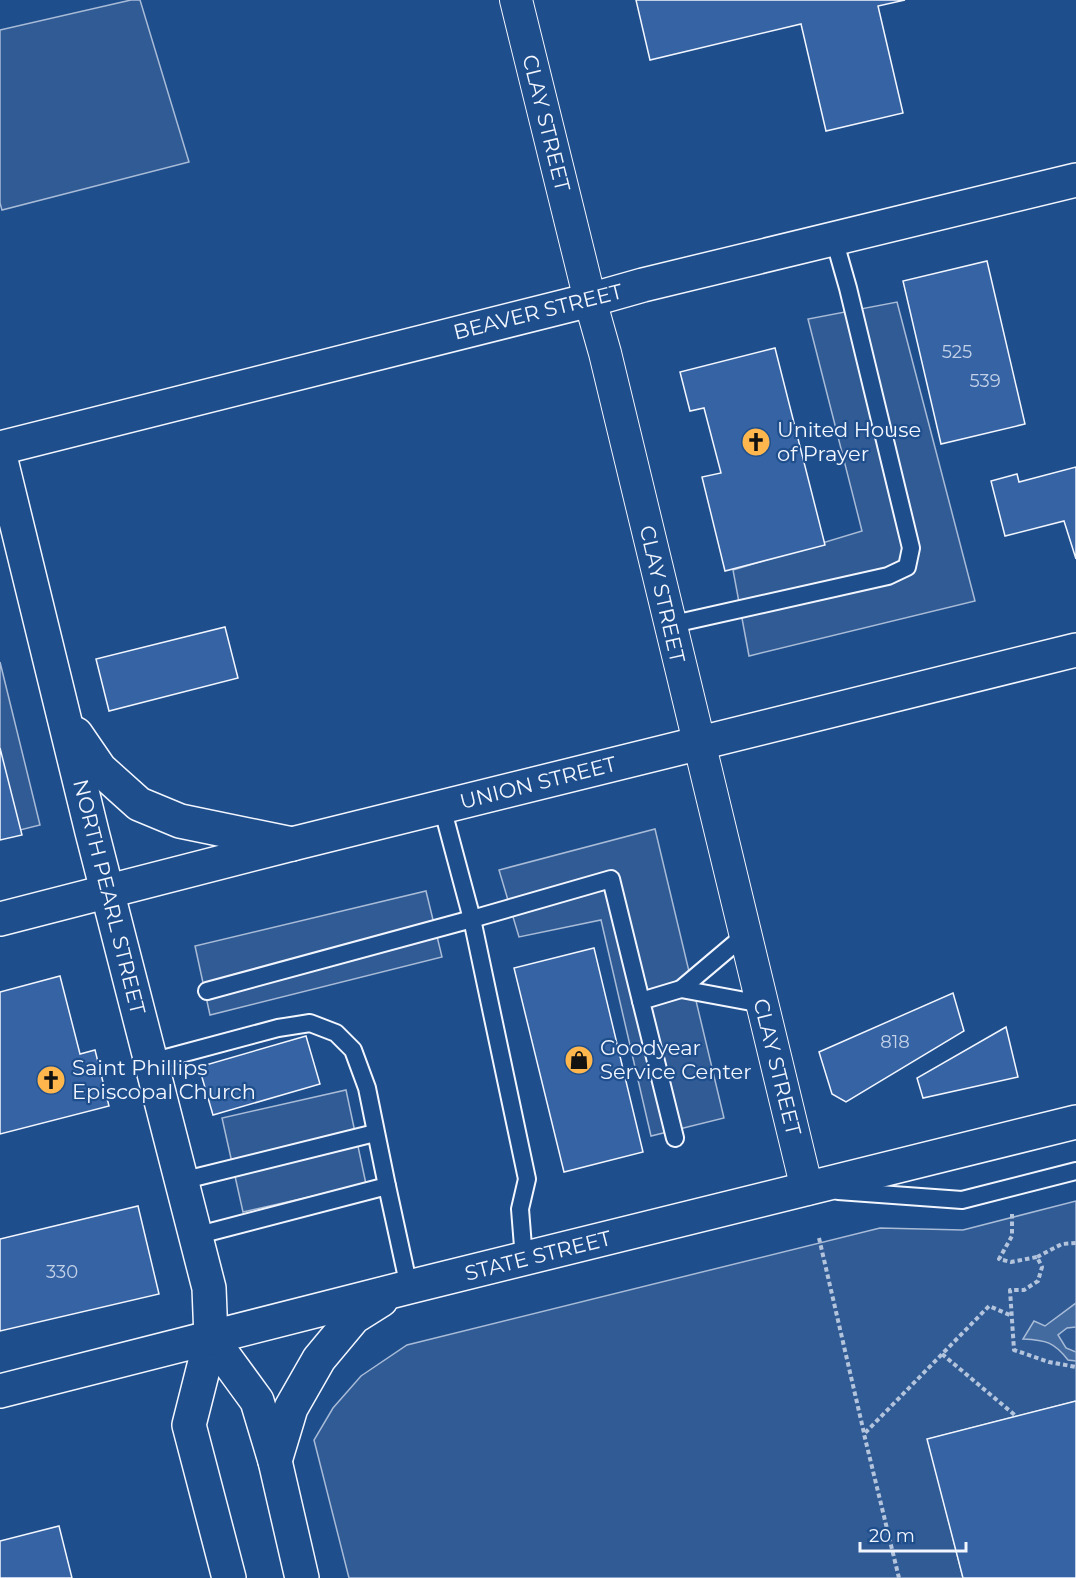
<svg xmlns="http://www.w3.org/2000/svg" width="1076" height="1578" font-family="Montserrat,sans-serif">
  <style>
    .built { fill: #305b95; stroke: #a8bbd7; stroke-width: 1.5 }
    .water { fill: #446ba0; stroke: #a8bbd7; stroke-width: 1.5 }
    .building { fill: #3563a3; stroke: #f2f6ff; stroke-width: 1.5 }
    .lines { fill: none; stroke-linecap: round; stroke-linejoin: round }
    .lane-casing { stroke: #f2f6ff; stroke-width: 20 }
    .street-casing { stroke: #f2f6ff; stroke-width: 34 }
    .secondary-casing { stroke: #f2f6ff; stroke-width: 36 }
    .primary-casing { stroke: #f2f6ff; stroke-width: 36 }
    .path { stroke: #b3c4dc; stroke-width: 4; stroke-dasharray: 4.5 3; stroke-linecap: butt }
    .lane { stroke: #1f4e8c; stroke-width: 16 }
    .street { stroke: #1f4e8c; stroke-width: 32 }
    .secondary { stroke: #1f4e8c; stroke-width: 33 }
    .primary { stroke: #1f4e8c; stroke-width: 33 }
    .labels { text-anchor: middle; stroke-width: 4.5; stroke-linejoin: round; paint-order: stroke }
    .number-label { font-size: 18px; fill: #c3d1e8 }
    .street-label { font-size: 21px; fill: #f2f6ff; stroke: #1f4e8c }
    .poi-label { font-size: 21px; fill: #f2f6ff; stroke: #1f4e8c; text-anchor: start }
  </style>
  <rect width="100%" height="100%" fill="#1f4e8c"/>
  <g class="built">
    <path d="M131,0H140L189,162L2,210L0,203V30Z"/>
    <path d="M897,302L975,601L749,656L733,570L862,531L808,319Z"/>
    <path d="M0,662L40,825L0,835Z"/>
    <path d="M655,829L724,1118L651,1136L601,920L519,937L499,870Z"/>
    <path d="M426,891L442,957L210,1015L195,946Z"/>
    <path d="M346,1090L366,1184L243,1212L222,1118Z"/>
    <path d="M1076,1201V1401L928,1439L963,1578H349L314,1440L333,1408L361,1376L407,1345L880,1228L963,1230Z"/>
  </g>
  <path class="water" d="M1076,1303V1327L1067,1328L1058,1335L1066,1348L1076,1352V1361L1068,1360C1054,1342 1046,1340 1023,1339L1034,1321L1045,1326Z"/>
  <g class="building">
    <path d="M636,0H905L878,6L903,113L826,131L801,24L650,60Z"/>
    <path d="M987,261L1025,424L941,444L903,281Z"/>
    <path d="M775,348L825,545L725,571L702,477L721,473L704,408L690,411L680,372Z"/>
    <path d="M1076,467V559L1064,521L1005,536L991,481L1017,474L1019,482Z"/>
    <path d="M225,627L238,678L109,711L96,659Z"/>
    <path d="M0,748L22,835L0,840Z"/>
    <path d="M594,948L643,1152L564,1172L514,968Z"/>
    <path d="M60,976L80,1054L95,1050L109,1106L0,1134V992Z"/>
    <path d="M953,993L964,1031L846,1102L832,1094L819,1052Z"/>
    <path d="M1006,1027L1018,1077L923,1098L917,1078Z"/>
    <path d="M306,1036L320,1084L213,1115L199,1067Z"/>
    <path d="M138,1206L159,1294L0,1331V1239Z"/>
    <path d="M1076,1401V1578H963L927,1439Z"/>
    <path d="M59,1526L72,1578H0V1541Z"/>
  </g>
  <g class="lines">
    <g class="lane-casing">
      <g id="lane">
        <path d="M669,625L888,576L907,567L911,548L848,288L834,239"/>
        <path d="M442,807L472,919L611,879L641,1001"/>
        <path d="M681,989L762,1004"/>
        <path d="M207,991L472,919L527,1179L520,1209L524,1259"/>
        <path d="M151,1062L278,1028L310,1023L336,1033L353,1050L367,1088L387,1186L195,1236"/>
        <path d="M675,1138L641,1001L681,989L746,934"/>
        <path d="M181,1181L375,1133"/>
        <path d="M387,1186L409,1287"/>
        <path d="M838,1191L962,1200L1076,1171"/>
      </g>
    </g>
    <g class="street-casing">
      <path id="street" d="M516,0L590,300L605,353L807,1189"/>
    </g>
    <g class="secondary-casing">
      <g id="secondary">
        <path d="M0,456L92,832L209,1288L211,1338L189,1425L229,1578"/>
        <path d="M76,734L100,769L139,804L180,821L292,844"/>
        <path d="M211,1338L257,1401L275,1461L302,1578"/>
      </g>
    </g>
    <g class="primary-casing">
      <g id="primary">
        <path d="M0,448L590,300L643,285L1076,180"/>
        <path d="M0,919L292,844L1076,650"/>
        <path d="M0,1391L409,1287L1076,1122"/>
        <path d="M275,1461L291,1408L319,1359L354,1317L381,1300"/>
      </g>
    </g>
    <g class="path">
      <path d="M1012,1214V1236L999,1259L1011,1262L1037,1257L1042,1267L1038,1281L1024,1290H1010L1014,1350L1049,1362L1076,1367"/>
      <path d="M819,1238L864,1433"/>
      <path d="M1037,1257L1062,1244L1076,1243"/>
      <path d="M942,1354L1016,1416"/>
      <path d="M899,1578L864,1434L989,1306L1012,1316"/>
    </g>
    <use href="#lane" class="lane"/>
    <use href="#street" class="street"/>
    <use href="#secondary" class="secondary"/>
    <use href="#primary" class="primary"/>
  </g>
  <defs>
    <g id="church-disc" transform="scale(1.5)"><circle r="9.5" fill="#ffb74d" stroke="#1f4e8c"/><path d="M-1.2-6h2.4v3.5h3.3v2.4h-3.3V6h-2.4V-.1h-3.3v-2.4h3.3Z" fill="#111"/></g>
    <g id="shop-disc" transform="scale(1.5)"><circle r="9.5" fill="#ffb74d" stroke="#1f4e8c"/><path d="M-5-2.5h2.3a2.7 3.5 0 0 1 5.4 0H5L5.5 6h-11ZM-1.5-2.5h3a1.5 2.3 0 0 0-3 0Z" fill="#111"/></g>
  </defs>
  <g fill-rule="evenodd">
    <use href="#church-disc" x="756" y="442"/>
    <use href="#shop-disc" x="579" y="1060"/>
    <use href="#church-disc" x="51" y="1080"/>
  </g>
  <g class="labels">
    <g class="number-label">
      <text x="957" y="358">525</text>
      <text x="985" y="387">539</text>
      <text x="895" y="1048">818</text>
      <text x="62" y="1278">330</text>
    </g>
    <g class="street-label">
      <text transform="translate(546 123) rotate(76)" y="7">CLAY STREET</text>
      <text transform="translate(538 312) rotate(-14)" y="7">BEAVER STREET</text>
      <text transform="translate(662 594) rotate(77)" y="7">CLAY STREET</text>
      <text transform="translate(538 783) rotate(-14)" y="7">UNION STREET</text>
      <text transform="translate(109 897) rotate(76)" y="7">NORTH PEARL STREET</text>
      <text transform="translate(777 1067) rotate(76)" y="7">CLAY STREET</text>
      <text transform="translate(538 1256) rotate(-14)" y="7">STATE STREET</text>
    </g>
    <g class="poi-label">
      <text x="777" y="437">United House<tspan x="777" dy="24">of Prayer</tspan></text>
      <text x="600" y="1055">Goodyear<tspan x="600" dy="24">Service Center</tspan></text>
      <text x="72" y="1075">Saint Phillips<tspan x="72" dy="24">Episcopal Church</tspan></text>
    </g>
  </g>
  <path d="M860 1542v9h106v-9" fill="none" stroke="#f2f6ff" stroke-width="3"/>
  <text x="869" y="1542" font-size="18" fill="#f2f6ff" stroke="#1f4e8c" stroke-width="4.5" paint-order="stroke">20 m</text>
</svg>
